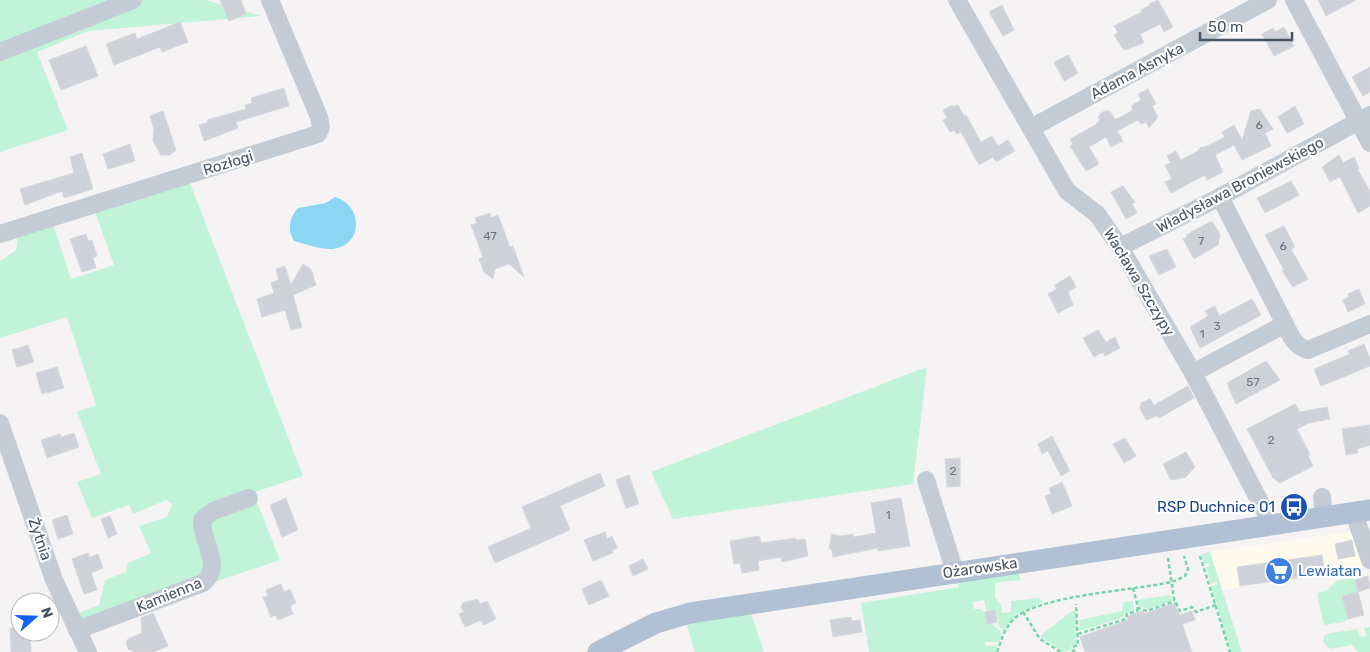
<svg xmlns="http://www.w3.org/2000/svg" width="1370" height="652" font-family="Rubik,sans-serif">
  <style>
    .commercial { fill: #fefaee }
    .green { fill: #c1f3d8 }
    .water { fill: #8bd6f2 }
    .building { fill: #cfd1d8; stroke: #d6d8de }
    .lines { fill: none; stroke-linecap: round; stroke-linejoin: round }
    .path { stroke: #76d4ac; stroke-width: 2.5; stroke-dasharray: 4 2.5; stroke-linecap: butt }
    .minor { stroke: #c3ccd5; stroke-width: 18 }
    .major { stroke: #b1c0d2; stroke-width: 21 }
    .labels { text-anchor: middle; stroke-width: 4.5; stroke-linejoin: round; paint-order: stroke }
    .number-label { font-size: 12px; fill: #6a7380 }
    .street-label { font-size: 15px; fill: #495462; stroke: #fff }
    .transit-label { font-size: 15px; fill: #164399; stroke: #fff; text-anchor: end }
    .shop-label { font-size: 15px; fill: #366cbe; stroke: #fff; text-anchor: start }
  </style>
  <rect width="100%" height="100%" fill="#f5f3f3"/>
  <path class="commercial" d="M1354,531L1366,568L1222,590L1210,552Z"/>
  <g class="green">
    <path d="M0,0H206L261,16L88,31L37,52L68,130L0,152Z"/>
    <path d="M190,183L303,476L209,507L207,564L196,581L83,624L79,613L99,605L105,580L126,572L128,563L151,553L139,526L167,517L172,504L166,500L133,514L129,505L92,518L77,482L101,474L77,412L96,405L67,317L0,338V261L16,250L18,234L53,224L71,279L114,265L95,212Z"/>
    <path d="M927,367L913,484L673,519L651,472Z"/>
    <path d="M257,502L280,560L214,582L208,521L241,504Z"/>
    <path d="M1210,552L1242,652H1231L1211,586L1218,585L1216,581L1211,584L1206,567L1210,566L1209,563L1204,564L1201,554Z"/>
    <path d="M1010,570L1019,574L1021,580L995,583V597L1001,605L1002,613L1011,612V601L1039,598L1043,602L1016,615L1003,631L999,626L995,610L986,611L984,600L973,602L974,609H980L985,612L987,624L991,623L1002,633L999,642H985V646L998,645L995,652H869L861,603L959,587L956,579Z"/>
    <path d="M1351,578L1355,580L1358,592L1342,596L1348,619L1343,622L1324,625L1317,593L1326,591L1337,581Z"/>
    <path d="M1172,595L1171,601L1148,609L1139,606L1137,600Z"/>
    <path d="M1133,601L1134,610L1126,613L1121,618L1079,631L1080,620L1122,611L1123,602Z"/>
    <path d="M1072,611L1076,612V645L1071,646L1072,650L1063,652L1040,636Z"/>
    <path d="M751,614L764,652H695L686,623Z"/>
    <path d="M1370,627V652H1358L1352,645L1330,649L1323,642L1324,636L1331,633L1358,629L1360,637L1366,636L1364,628Z"/>
  </g>
  <path class="water" d="M335,197C363,205 364,245 333,249C321,250 306,244 294,241C287,230 289,218 298,208L326,203Z"/>
  <g class="building">
    <path d="M220,0H241L246,14L229,21Z"/>
    <path d="M1158,0L1173,27L1164,32L1160,24L1140,34L1144,43L1124,50L1114,35L1118,33L1114,26L1142,12L1141,10L1150,5L1149,4Z"/>
    <path d="M1318,0H1356L1326,16Z"/>
    <path d="M1002,5L1014,30L1003,36L989,12Z"/>
    <path d="M180,22L188,42L162,52L160,47L114,65L106,44L135,33L137,39Z"/>
    <path d="M1284,27L1294,46L1274,56L1262,34L1273,28L1275,32Z"/>
    <path d="M86,46L98,76L61,90L49,60Z"/>
    <path d="M1068,55L1078,73L1064,81L1054,62Z"/>
    <path d="M1370,67V92L1363,96L1352,77Z"/>
    <path d="M284,88L289,106L236,122L238,128L204,141L199,125L208,122L207,120L246,109L245,105L252,103L251,98Z"/>
    <path d="M1148,89L1156,104L1152,106L1158,117L1149,128L1146,122L1141,124L1138,120L1117,131L1123,141L1111,147L1106,137L1089,147L1099,164L1086,171L1070,146L1073,144L1070,139L1095,125L1100,120L1098,117L1101,113L1105,111H1110L1115,120L1133,110L1131,106L1141,100L1138,94Z"/>
    <path d="M952,105L953,107L958,105L964,116L966,115L981,142L992,136L998,146L1008,140L1015,151L996,162L993,157L979,165L961,132L957,134L954,130L950,132L943,120L947,118L943,110Z"/>
    <path d="M1295,106L1304,124L1287,133L1278,117Z"/>
    <path d="M1260,109L1273,129L1265,133L1271,146L1242,160L1234,145L1215,155L1223,172L1207,180L1205,175L1171,193L1165,182L1172,179L1165,165L1171,163L1167,156L1176,151L1181,160L1198,151L1201,147H1205L1225,137L1222,132L1234,125L1242,140L1251,111Z"/>
    <path d="M163,111L176,150L170,155H161L153,141L154,129L150,116Z"/>
    <path d="M130,144L135,161L108,169L103,154Z"/>
    <path d="M82,153L93,189L64,198L62,191L25,205L20,189L74,173L70,157Z"/>
    <path d="M1339,155L1343,163L1354,157L1359,168L1357,169L1370,191V206L1358,213L1340,177L1330,182L1322,167Z"/>
    <path d="M1291,181L1299,195L1265,213L1257,198Z"/>
    <path d="M1123,186L1135,202L1132,204L1137,213L1126,219L1111,192Z"/>
    <path d="M490,213L491,218L498,215L510,247L513,246L524,277L509,264L495,269L493,279L484,272L479,259L483,257L471,225L477,223L475,218Z"/>
    <path d="M1212,221L1220,234L1218,245L1194,259L1183,239L1187,237L1186,235Z"/>
    <path d="M1284,226L1295,247L1291,249L1308,279L1293,287L1282,271L1284,270L1265,235Z"/>
    <path d="M86,234L88,241L92,240L97,256L93,258L96,268L82,272L70,239Z"/>
    <path d="M1167,249L1176,267L1159,275L1149,256Z"/>
    <path d="M303,264L311,269L316,285L293,295L302,327L291,330L285,310L262,317L257,299L274,293L271,283L279,280L276,269L285,266L291,285Z"/>
    <path d="M1070,276L1076,287L1068,292L1073,305L1058,313L1048,294L1057,289L1055,285Z"/>
    <path d="M1359,289L1365,304L1348,312L1343,300L1349,297L1348,294Z"/>
    <path d="M1252,299L1261,315L1200,348L1190,327L1208,316L1205,311L1215,306L1219,316Z"/>
    <path d="M1098,330L1106,342L1115,337L1120,348L1105,356L1103,352L1094,357L1083,338Z"/>
    <path d="M1364,344L1370,359V366L1321,386L1314,369L1350,354L1348,351Z"/>
    <path d="M28,345L34,362L17,367L12,350Z"/>
    <path d="M1266,361L1280,380L1236,404L1227,383Z"/>
    <path d="M57,367L64,388L42,394L36,373Z"/>
    <path d="M1188,386L1194,398L1159,418L1157,416L1146,420L1140,408L1141,403L1150,399L1154,405Z"/>
    <path d="M1295,404L1300,412L1327,407L1330,419L1309,423L1297,429L1310,455L1308,456L1313,466L1280,483L1273,478L1247,429Z"/>
    <path d="M1370,425V445L1357,449L1358,453L1346,455L1342,429Z"/>
    <path d="M74,433L79,447L47,458L41,440L60,434L61,437Z"/>
    <path d="M1052,436L1070,471L1061,476L1048,451L1042,454L1038,444Z"/>
    <path d="M1125,438L1136,456L1124,463L1113,444Z"/>
    <path d="M1186,452L1195,467L1186,477L1171,480L1163,464Z"/>
    <path d="M960,458V486L947,487L945,459Z"/>
    <path d="M600,473L605,486L560,506L570,530L495,563L488,547L531,528L522,507Z"/>
    <path d="M629,475L639,504L626,508L616,480Z"/>
    <path d="M1062,482L1072,506L1052,514L1045,496L1051,494L1049,488Z"/>
    <path d="M286,498L298,530L282,537L270,505Z"/>
    <path d="M901,498L910,546L878,551V548L833,557L832,550L829,548L832,534L840,536L853,534L854,537L876,533L871,503Z"/>
    <path d="M67,515L73,534L58,539L52,520Z"/>
    <path d="M110,516L117,534L108,538L101,519Z"/>
    <path d="M605,532L607,539L612,536L617,548L612,550L613,553L593,561L584,540Z"/>
    <path d="M759,536L761,543L796,538V540L805,539L808,556L782,562L781,557L758,561L759,570L742,573L740,563L734,564L730,541Z"/>
    <path d="M1352,540L1355,556L1338,559L1335,544Z"/>
    <path d="M88,553L90,557L98,554L103,568L91,573L97,590L84,594L72,559Z"/>
    <path d="M1322,555L1325,574L1240,586L1237,567Z"/>
    <path d="M643,559L648,569L633,576L629,566Z"/>
    <path d="M1368,576L1370,588L1358,592L1355,580Z"/>
    <path d="M601,580L609,596L589,605L582,589Z"/>
    <path d="M281,584L284,592L290,589L296,603L290,606L293,614L278,620L276,615L271,617L263,597L268,596L266,590Z"/>
    <path d="M1358,592L1364,615L1348,619L1342,596Z"/>
    <path d="M478,599L480,604L487,601L496,619L484,625L481,620L465,627L459,614L464,612L461,607L463,603Z"/>
    <path d="M1175,603L1179,615L1192,611L1195,620L1182,624L1192,652H1085L1080,637L1128,620V616L1143,611L1144,614Z"/>
    <path d="M995,610L997,622L987,624L985,612Z"/>
    <path d="M153,613L168,646L153,652H135L128,649L126,643L128,639L142,633L141,618Z"/>
    <path d="M851,617L852,621L860,620L862,632L833,637L830,620Z"/>
    <path d="M10,628H20V632H30L31,652H11Z"/>
  </g>
  <g class="lines">
    <g class="path">
      <path d="M1200,556L1230,652"/>
      <path d="M1168,558L1174,599L1180,611L1192,607L1196,612L1216,605"/>
      <path d="M1133,588L1138,608L1147,611L1175,601"/>
      <path d="M1023,612L1040,639L1061,652"/>
      <path d="M1078,634L1126,619L1127,614L1137,611L1138,608"/>
      <path d="M997,652C1001,641 1004,630 1012,621C1036,594 1138,591 1175,581L1185,576L1188,569L1184,556"/>
      <path d="M1072,652L1074,651L1073,647L1078,645L1076,604"/>
    </g>
    <g class="minor">
      <path d="M957,0L1067,191L1097,214L1120,247L1193,373L1272,525"/>
      <path d="M1294,0L1370,143"/>
      <path d="M0,52L133,0"/>
      <path d="M1031,128L1268,0"/>
      <path d="M1220,197L1285,324"/>
      <path d="M0,234L318,134L321,127L319,117L270,0"/>
      <path d="M1120,247L1220,197L1370,115"/>
      <path d="M1193,373L1285,324C1291,336 1294,346 1308,350L1370,324"/>
      <path d="M0,423L54,580L88,652"/>
      <path d="M926,480L955,572"/>
      <path d="M1322,497L1324,518"/>
      <path d="M1354,513L1370,560"/>
      <path d="M77,630L203,583C224,566 201,542 202,520L213,511L249,498"/>
    </g>
    <path class="major" d="M598,652L656,623L690,613L1370,510"/>
  </g>
  <defs>
    <g id="bus-disc" transform="scale(1.4375)"><circle r="9.5" fill="#1a4fb4" stroke="#fff"/><path d="M-5-6H5V4H4V6H2V4H-2V6H-4V4H-5ZM-3.5-4V0h7V-4ZM-3.5 1.2v1.5H-2V1.2ZM2 1.2v1.5H3.5V1.2Z" fill="#fff"/></g>
    <g id="supermarket-disc" transform="scale(1.4375)"><circle r="9.5" fill="#3f7fe0" stroke="#fff"/><path d="M-6-5.5h2.5l.6 2H6L4.5 2H-2.5L-4.4-4H-6ZM-1.5 3.2a1.3 1.3 0 1 0 .1 0ZM3 3.2a1.3 1.3 0 1 0 .1 0Z" fill="#fff"/></g>
  </defs>
  <g fill-rule="evenodd">
    <use href="#bus-disc" x="1294" y="507"/>
    <use href="#supermarket-disc" x="1279" y="571"/>
  </g>
  <g class="labels">
    <g class="number-label">
      <text x="1259" y="129">6</text>
      <text x="490" y="240">47</text>
      <text x="1201" y="245">7</text>
      <text x="1283" y="250">6</text>
      <text x="1217" y="330">3</text>
      <text x="1202" y="338">1</text>
      <text x="1253" y="386">57</text>
      <text x="1271" y="444">2</text>
      <text x="953" y="475">2</text>
      <text x="888" y="519">1</text>
    </g>
    <g class="street-label">
      <text transform="translate(1137 71) rotate(-28)" y="5">Adama Asnyka</text>
      <text transform="translate(228 163) rotate(-17)" y="5">Rozłogi</text>
      <text transform="translate(1240 185) rotate(-28)" y="5">Władysława Broniewskiego</text>
      <text transform="translate(1139 282) rotate(59)" y="5">Wacława Szczypy</text>
      <text transform="translate(40 539) rotate(71)" y="5">Żytnia</text>
      <text transform="translate(980 568) rotate(-8)" y="5">Ożarowska</text>
      <text transform="translate(169 595) rotate(-22)" y="5">Kamienna</text>
    </g>
    <g class="transit-label">
      <text x="1275" y="512">RSP Duchnice 01</text>
    </g>
    <g class="shop-label">
      <text x="1298" y="576">Lewiatan</text>
    </g>
  </g>
  <g transform="translate(35 617) rotate(70)"><circle r="24" fill="#ffffff" stroke="#b6bbc0"/>
  <path d="M0-4L9 19L0 12L-9 19Z" fill="#1063f1"/>
  <text y="-8" font-size="14" font-weight="bold" text-anchor="middle" fill="#495462">N</text>
  </g>
  <path d="M1200 32v8h92v-8" fill="none" stroke="#495462" stroke-width="2.5"/>
  <text x="1208" y="32" font-size="15" fill="#495462" stroke="#ffffff" stroke-width="4" paint-order="stroke">50 m</text>
</svg>
